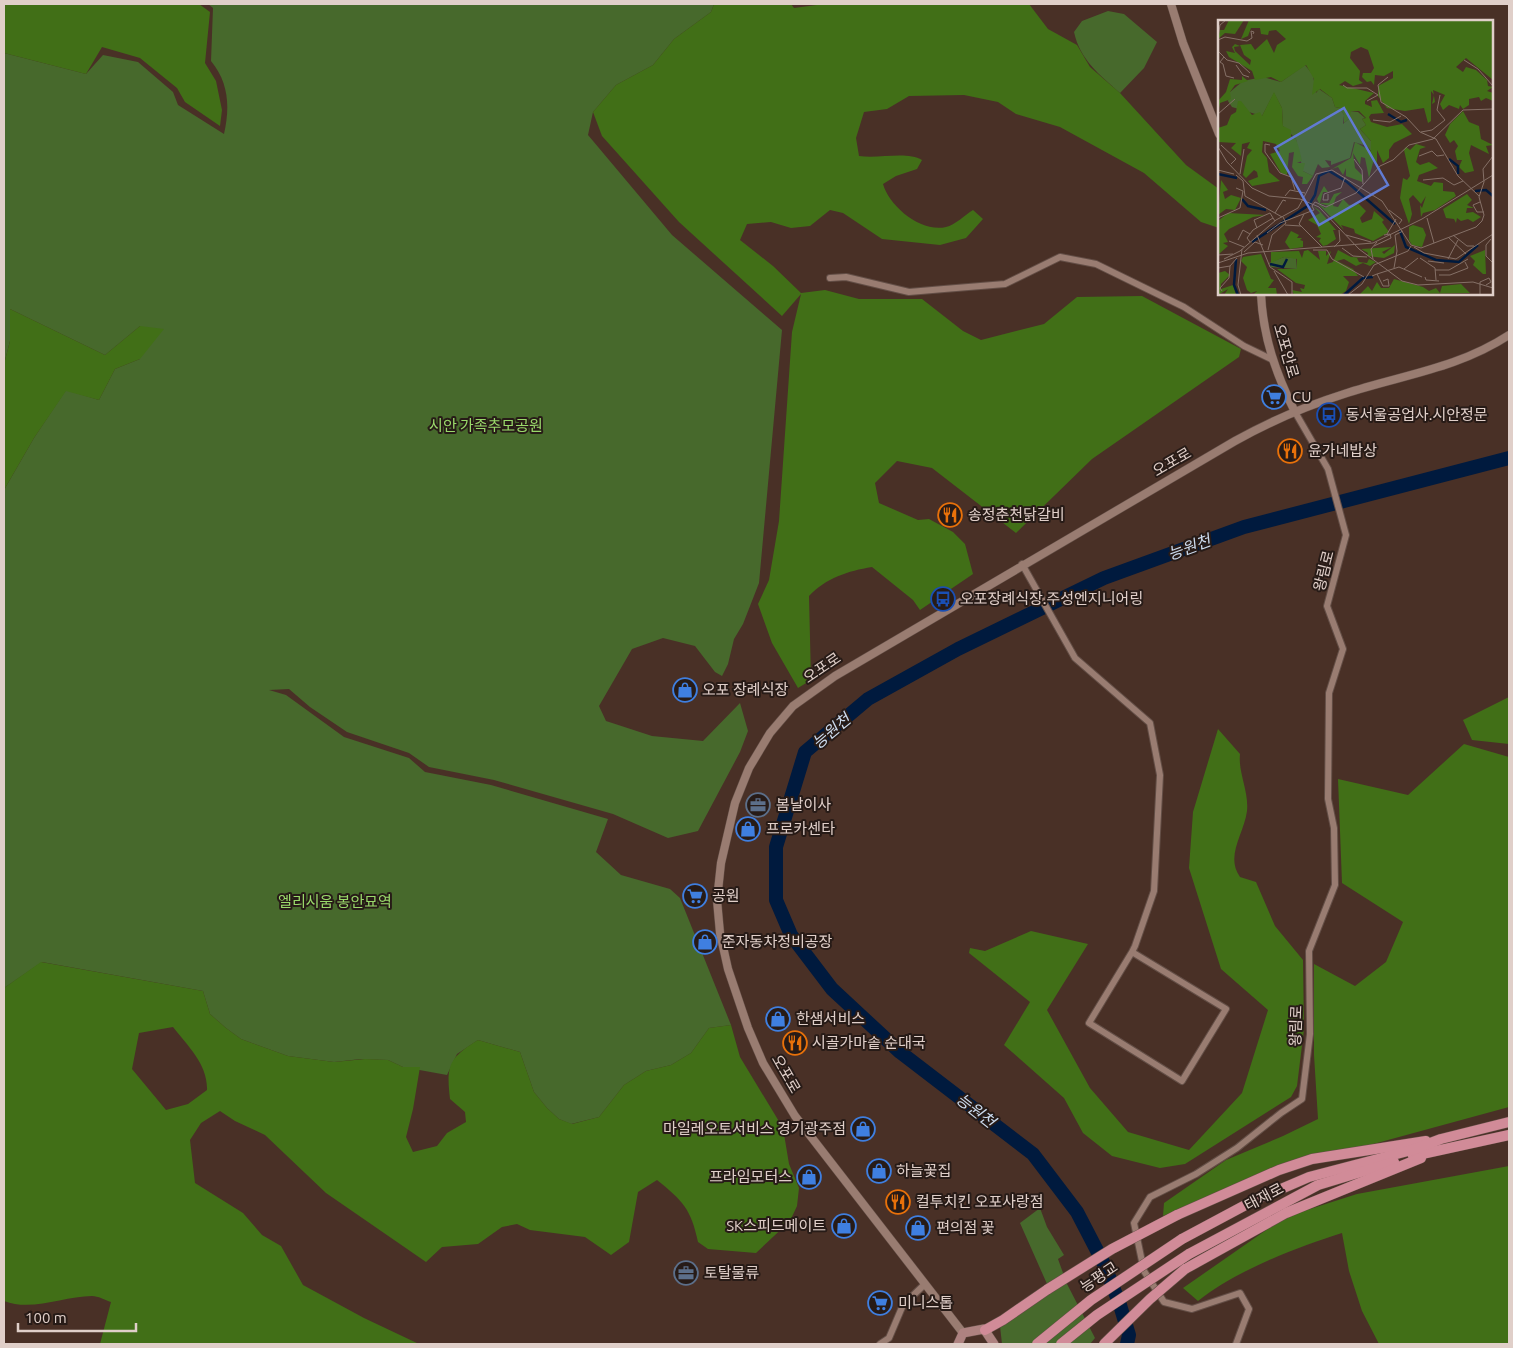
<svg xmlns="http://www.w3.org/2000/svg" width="1513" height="1348" font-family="Ubuntu,'Noto Sans KR',sans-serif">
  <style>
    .green { fill: #47692c }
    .forest { fill: #416f17; fill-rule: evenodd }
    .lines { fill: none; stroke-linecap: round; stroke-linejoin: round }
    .river { stroke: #001a3e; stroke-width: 14 }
    .minor-casing { stroke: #634e46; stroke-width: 8 }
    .tertiary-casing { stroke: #634e46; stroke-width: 9 }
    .secondary-casing { stroke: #634e46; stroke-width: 10 }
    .trunk-casing { stroke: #634e46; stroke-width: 11 }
    .minor { stroke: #997c71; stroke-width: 6 }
    .tertiary { stroke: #997c71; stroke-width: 8 }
    .secondary { stroke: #ae8280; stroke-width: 9 }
    .trunk { stroke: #d18b98; stroke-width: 10 }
    .trunk-bridge-casing { stroke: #634e46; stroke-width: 11; stroke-linecap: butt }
    .trunk-bridge { stroke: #d18b98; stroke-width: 10 }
    .labels { text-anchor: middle; stroke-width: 4; stroke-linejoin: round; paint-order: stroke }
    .street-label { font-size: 15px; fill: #e0cfc9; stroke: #271b17 }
    .poi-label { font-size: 15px; fill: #e0cfc9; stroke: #271b17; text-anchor: start }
    .park-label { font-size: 15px; fill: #9ad96b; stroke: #271b17 }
    .water-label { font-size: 16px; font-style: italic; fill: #ccdbee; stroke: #271b17 }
    .inset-river { fill: none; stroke: #001a3e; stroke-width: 2.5 }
    .inset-road { fill: none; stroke: #857067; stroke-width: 1 }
    .view { fill: #617bd3; fill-opacity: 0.15; stroke: #617bd3; stroke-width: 2.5 }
    .inset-edge { fill: none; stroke: #e0cfc9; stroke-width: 2.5 }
  </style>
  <rect width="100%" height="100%" fill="#493026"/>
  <g class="green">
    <path d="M208,4H714L711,12L674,39L653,65L616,85L593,112L588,135L672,235L782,330L759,583L743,624L734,639L728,664L722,676L715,672L695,646L663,638L632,649L599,706L606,721L652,736L703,741L740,703L748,731L740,752L698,831L668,838L613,814L494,780L429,767L409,753L347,732L310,707L289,689L269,690L286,695L344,737L409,758L425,772L491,785L608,819L596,852L621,875L670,889L680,898L731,1025L709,1028L691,1053L671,1065L646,1071L624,1085L599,1117L571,1124L559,1119L547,1108L534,1092L520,1052L478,1040L457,1054L447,1075L403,1067L388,1060L361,1059L334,1062L288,1056L241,1039L226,1028L210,1014L203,991L42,962L4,988V490L34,438L66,390L99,400L115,369L140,359V326L105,355L10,309V341L4,364V53L86,74L103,55L138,62L173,92L178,105L224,134C230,107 229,83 211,61L213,8Z"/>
    <path d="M1108,11L1124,14L1157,42L1144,68L1120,93C1100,75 1080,60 1074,32L1082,21Z"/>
    <path d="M1040,1208L1047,1227L1064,1255L1058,1259L1067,1284L1095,1338L1090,1344H1002L1000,1326L1051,1293L1020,1223Z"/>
  </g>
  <g class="forest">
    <path d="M4,4H199L210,12L205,63L216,81L222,110L220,126L185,102L177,88L140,58L102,47L86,74L4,53Z"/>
    <path d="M714,4H791L794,8L824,4H1029L1048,29L1077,45L1090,67L1120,93L1186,165L1219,189V228L1201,222L1144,173L1060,127L1016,114L998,102L964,95L909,96L887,109L864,112L856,138L859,156C879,159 907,151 922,160L917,169L896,176L883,184C889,206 921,233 946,227C955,225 965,215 973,210L983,219L966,238L940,245L882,239L843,213L830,210L810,226L791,228L771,222L747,224L740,240L773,266L801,293L825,290L859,299H922L963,331L981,340L1044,324L1077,297L1142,296L1241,349L1239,357L1092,459L1016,533L932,468L897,461L875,483L879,503L918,520L929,519L953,532L965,544L973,574L920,610L913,600L872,567C848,571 826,578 809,596L811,680L798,688L772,643L758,604L769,580L779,521L792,332L801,294L782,316L679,222L602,136L593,112L616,85L653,65L674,39L711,12Z"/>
    <path d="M10,309L105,355L140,326L164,329L140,359L115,369L99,400L66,391L34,438L4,490V364L10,341Z"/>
    <path d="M1509,697V744L1472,740L1463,720Z"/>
    <path d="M1218,729L1240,754C1238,773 1249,791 1247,811C1244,834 1225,856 1240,877L1256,882L1275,926L1303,960L1304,1029L1297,1086L1291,1097L1185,1164L1160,1168L1112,1156L1083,1133L1064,1098L1004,1045L1030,1002L969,953L970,948L985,951L1031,931L1088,944L1047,1010L1090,1088L1128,1132L1189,1150L1242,1093L1268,1010L1221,969L1189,868L1193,812Z"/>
    <path d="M1464,744L1509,757V1107L1355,1149L1310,1155L1163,1216L1164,1203L1226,1160L1283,1136L1318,1119L1314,1055V964L1355,986L1386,962L1403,922L1342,883L1338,779L1408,795Z"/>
    <path d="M41,962L203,991L210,1014L226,1028L241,1039L288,1056L334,1062L365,1059L388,1060L403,1067H420L413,1109L406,1137L413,1152L437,1146L447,1133L466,1122L465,1112L450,1099C446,1065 449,1058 478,1040L520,1052L534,1092L547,1108L559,1119L572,1124L599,1117L624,1085L646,1071L671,1065L691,1053L709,1028L731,1025L740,1057L783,1128L789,1164L799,1188L797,1206L790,1221L756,1253L708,1249L698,1242C691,1209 683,1201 657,1180L638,1192L629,1242L611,1255L585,1237L530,1230L517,1224L502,1227L478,1244L442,1247L426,1262L326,1193L265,1135L235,1121L220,1111L201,1123L190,1140L195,1183L243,1213L262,1235L281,1246L303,1285L364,1318L419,1344H100L111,1302C105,1300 98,1296 92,1296C64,1296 32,1312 4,1301V988ZM173,1027C188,1046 208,1065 207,1090L188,1104L166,1110L132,1069L139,1033Z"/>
    <path d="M1509,1166V1344H1379L1362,1311L1349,1271L1342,1233C1295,1248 1237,1270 1198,1301L1183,1288L1285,1217L1357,1194Z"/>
  </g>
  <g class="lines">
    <path class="river" d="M1127,1344L1129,1335L1120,1305L1104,1264L1077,1212L1033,1154L900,1052L832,989L791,935L776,900V847L805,752L868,699L958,649L1104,578L1244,527L1509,458"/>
    <g class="minor-casing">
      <g id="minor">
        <path d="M830,278L846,277L909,292L944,289L1005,284L1060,257L1096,264L1184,307L1244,346L1271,359"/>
        <path d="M1022,564L1075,658L1150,723L1160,775L1154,891L1135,946L1132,952L1089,1023L1182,1081L1226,1009L1132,952"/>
        <path d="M880,1344L889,1338L903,1305L925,1284"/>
        <path d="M1236,1344L1249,1309L1240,1293L1192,1309L1164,1302L1144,1271L1134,1223L1150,1197L1196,1174L1237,1148L1281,1113L1302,1099L1310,1034L1309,951L1335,885L1334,828L1328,799L1329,693L1343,649L1327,606L1346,535L1328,469L1295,412"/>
      </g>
    </g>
    <g class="tertiary-casing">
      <g id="tertiary">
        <path d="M1171,4L1183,43L1219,134"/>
        <path d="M1261,294C1263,337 1276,374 1295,412"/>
        <path d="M963,1333L795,1116L763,1063L748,1028L728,969L720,933L717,900L721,863L735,803L749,768L770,733L793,706L835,676L1235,441C1269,422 1306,406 1344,394C1401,375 1457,369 1509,335"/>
      </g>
    </g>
    <g class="secondary-casing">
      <path id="secondary" d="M958,1344L963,1333L984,1329L994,1344"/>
    </g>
    <g class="trunk-casing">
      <g id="trunk">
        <path d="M1413,1156L1509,1135"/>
        <path d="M1177,1215L1279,1170L1312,1159L1426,1141"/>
        <path d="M1182,1239L1253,1201L1309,1177L1412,1150L1441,1139L1509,1122"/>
        <path d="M1189,1254L1318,1185L1394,1162"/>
        <path d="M1185,1269L1286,1213L1421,1158"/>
        <path d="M985,1330L1003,1320L1048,1289"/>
      </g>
    </g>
    <use href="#minor" class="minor"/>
    <use href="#tertiary" class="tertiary"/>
    <use href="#secondary" class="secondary"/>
    <use href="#trunk" class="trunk"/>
    <g class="trunk-bridge-casing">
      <g id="trunk-bridge">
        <path d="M1048,1289L1112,1249L1177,1215"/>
        <path d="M1037,1344L1091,1300L1182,1239"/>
        <path d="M1061,1344L1097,1315L1189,1254"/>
        <path d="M1104,1344L1150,1299L1185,1269"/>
      </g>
    </g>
    <use href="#trunk-bridge" class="trunk-bridge"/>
  </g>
  <defs>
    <g id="supermarket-ring" transform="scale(1.25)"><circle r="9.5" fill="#271b17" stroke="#3f7fe0" stroke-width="1.5"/><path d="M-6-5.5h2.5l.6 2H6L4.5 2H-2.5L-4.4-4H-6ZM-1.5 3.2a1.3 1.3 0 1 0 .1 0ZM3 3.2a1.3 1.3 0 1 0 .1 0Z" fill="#3f7fe0"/></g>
    <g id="bus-ring" transform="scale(1.25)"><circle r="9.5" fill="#271b17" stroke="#1a4fb4" stroke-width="1.5"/><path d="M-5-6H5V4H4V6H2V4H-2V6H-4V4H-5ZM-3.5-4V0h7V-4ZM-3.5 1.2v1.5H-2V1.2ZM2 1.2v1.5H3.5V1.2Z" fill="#1a4fb4"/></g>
    <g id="restaurant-ring" transform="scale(1.25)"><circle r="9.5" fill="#271b17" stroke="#e8710a" stroke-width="1.5"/><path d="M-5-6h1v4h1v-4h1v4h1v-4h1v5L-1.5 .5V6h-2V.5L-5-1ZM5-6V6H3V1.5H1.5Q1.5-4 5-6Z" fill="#e8710a"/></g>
    <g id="shop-ring" transform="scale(1.25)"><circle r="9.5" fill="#271b17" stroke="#3f7fe0" stroke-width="1.5"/><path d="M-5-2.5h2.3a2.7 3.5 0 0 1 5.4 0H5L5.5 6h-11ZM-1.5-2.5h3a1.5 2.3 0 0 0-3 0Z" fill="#3f7fe0"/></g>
    <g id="office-ring" transform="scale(1.25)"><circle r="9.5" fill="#271b17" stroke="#5c6f8a" stroke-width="1.5"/><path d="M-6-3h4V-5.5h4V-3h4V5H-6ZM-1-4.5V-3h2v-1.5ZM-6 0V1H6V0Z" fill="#5c6f8a"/></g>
  </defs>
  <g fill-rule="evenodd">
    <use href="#supermarket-ring" x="1274" y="397"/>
    <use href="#bus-ring" x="1329" y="415"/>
    <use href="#restaurant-ring" x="1290" y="451"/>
    <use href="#restaurant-ring" x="950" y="515"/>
    <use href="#bus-ring" x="943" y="599"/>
    <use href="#shop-ring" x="685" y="690"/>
    <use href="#office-ring" x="758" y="805"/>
    <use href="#shop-ring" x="748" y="829"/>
    <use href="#supermarket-ring" x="695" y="896"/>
    <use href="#shop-ring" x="705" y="942"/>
    <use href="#shop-ring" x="778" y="1019"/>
    <use href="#restaurant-ring" x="795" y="1043"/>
    <use href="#shop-ring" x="863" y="1129"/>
    <use href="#shop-ring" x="879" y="1171"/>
    <use href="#shop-ring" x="809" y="1177"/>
    <use href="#restaurant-ring" x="898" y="1202"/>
    <use href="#shop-ring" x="844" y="1226"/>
    <use href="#shop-ring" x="918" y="1228"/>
    <use href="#office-ring" x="686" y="1273"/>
    <use href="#supermarket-ring" x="880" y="1303"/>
  </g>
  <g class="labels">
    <g class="street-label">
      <text transform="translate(1286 351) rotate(74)" y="5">오포안로</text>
      <text transform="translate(1172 462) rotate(-30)" y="5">오포로</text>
      <text transform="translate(1324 571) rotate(-76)" y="5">왕림로</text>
      <text transform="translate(822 668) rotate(-34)" y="5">오포로</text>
      <text transform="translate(1296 1026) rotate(-88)" y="5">왕림로</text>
      <text transform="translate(786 1074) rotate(60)" y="5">오포로</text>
      <text transform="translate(1264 1197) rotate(-28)" y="5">태재로</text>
      <text transform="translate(1099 1277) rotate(-34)" y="5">능평교</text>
    </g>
    <g class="poi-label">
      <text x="1292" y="402">CU</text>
      <text x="1346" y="420">동서울공업사.시안정문</text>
      <text x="1308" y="456">윤가네밥상</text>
      <text x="968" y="520">송정춘천닭갈비</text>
      <text x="960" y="604">오포장례식장.주성엔지니어링</text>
      <text x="702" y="695">오포 장례식장</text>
      <text x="776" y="810">봄날이사</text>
      <text x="766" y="834">프로카센타</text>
      <text x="712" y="901">공원</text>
      <text x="722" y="947">준자동차정비공장</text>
      <text x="796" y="1024">한샘서비스</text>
      <text x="812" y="1048">시골가마솥 순대국</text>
      <text x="846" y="1134" text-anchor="end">마일레오토서비스 경기광주점</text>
      <text x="896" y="1176">하늘꽃집</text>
      <text x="792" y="1182" text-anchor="end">프라임모터스</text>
      <text x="916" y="1207">컬투치킨 오포사랑점</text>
      <text x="826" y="1231" text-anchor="end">SK스피드메이트</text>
      <text x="936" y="1233">편의점 꽃</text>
      <text x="704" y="1278">토탈물류</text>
      <text x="898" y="1308">미니스톱</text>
    </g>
    <g class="park-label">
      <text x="486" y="431">시안 가족추모공원</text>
      <text x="335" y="907">엘리시움 봉안묘역</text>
    </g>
    <g class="water-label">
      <text transform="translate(1189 547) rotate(-20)" y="6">능원천</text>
      <text transform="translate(831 731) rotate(-40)" y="6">능원천</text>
      <text transform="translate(976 1110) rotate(38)" y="6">능원천</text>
    </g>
  </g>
  <g transform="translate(1218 20)">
    <rect width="275" height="275" fill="#493026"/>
    <path d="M87,45L95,55L98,73L101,69L114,78L117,87L122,88L126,95L125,104L132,98V91L140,92L147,98L144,99L148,105L142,109L153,121V131L149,126L136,122L132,138L113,145V141L107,140L112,147L104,148L100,144L95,156L85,151L78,119L65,106L64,88L56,73L44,96L14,87L10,81L12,72L25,61L45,57L63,62ZM66,237L78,238L79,249L53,247L51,243Z" fill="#47692c"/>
    <path d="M11,0H26L17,14L7,13L0,19L2,10H6ZM31,0H275V60L248,38L238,47L245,52L248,47L258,50L269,60L270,66L275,67L269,71L275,73V81L268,78L263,81L261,77L251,79V85L245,89L242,85L241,89L231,85L225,90L222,84L227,75L215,70L217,82L214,84L216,75L213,71V101L210,103L206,88L187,91L169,88L160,76V66L175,58V51L166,56L157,55L156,65L153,61L149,62L144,57L145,53H153L156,48L150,30L143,27L133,32L132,38L142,51L141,60L145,63L135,66L127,61L121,65L156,73L147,81V84L154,87L153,81L159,80L166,93L153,94L151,97L153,102L169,107L184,104L194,114L176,123L171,130V138L165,143L159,130V143L156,139L151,158L147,138L143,137L142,145L135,133L137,148L144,155V162L128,156V148L125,155L120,147L114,149L133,138L137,122L153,131V121L142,109L148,105L144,99L148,98L141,91H133L131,99L126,103V95L122,88L117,87L114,78L102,69L94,75L96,59L88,45L63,62L53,57L37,60L34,51L11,37L8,31L17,33L14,27L17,24L22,26L16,27L17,31L32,45L33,40L26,35L22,25L33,24L37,30L49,19L56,33L59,25L68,19L58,10L51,11L50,15L43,14L42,8H33L30,16L23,19ZM24,56L30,61L17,65L12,72L13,79L2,83L0,93V81L8,72L12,59L24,60ZM56,72L64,88L65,106L73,110V116L78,119L81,128L84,141L79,143H87L85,151L95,156L89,164H84L85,157L80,156L74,147L76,132L71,133L69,155L63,153L52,134L62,131L58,124L45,121L44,132L49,138L51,152L62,161L34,166L30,161L40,157L39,152L36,150L28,158L25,155L29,136L34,130L29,128L32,122L24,124L23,136L13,128L18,123L0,122V108L9,105L13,95L18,92L20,81H23L34,95L42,92L44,96ZM245,91L251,102L261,106L263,119L275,125L268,126L271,134L253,125L251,133L256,151L247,153L241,147L244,140H239L237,131L240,126L236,120L232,123L227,115L232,104ZM198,124L208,127L202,129L198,142L202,145L211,142L220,148L201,155L199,161L213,166L216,162L225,163V171L236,172L238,176L217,190L205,193L203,197L202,185L204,188L208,176L203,184L195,175L191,179L194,194L191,204L182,178L185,158L189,160L192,156L186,130L188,127L192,130ZM3,160L10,170L5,172L7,179L13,175L23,178L17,190L8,189L0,195ZM106,166L110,172H105L102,183H111L116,174L124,172L118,177L115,186L120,187L125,179L131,185L141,184L148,191L142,198L144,203L154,199L156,191L166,200L164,202L171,212L155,221L137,213L136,209L123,205L126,210L99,183L107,188L111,186L101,183L99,179ZM249,174L254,180L249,185L256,188H249L248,193L255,192L263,197L255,202L250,199L243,201L239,198L238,203L236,199L228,198L225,189ZM95,186L101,190L118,210H115L118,219L109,225L105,226L101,221L103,218L98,217L103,214L99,205L90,200L102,193ZM10,193L48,195L35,197L11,209L6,214L10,222L5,223L10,226L1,234L0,201ZM195,205L205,208L208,215L204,227L194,225L191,220V207ZM73,211L81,215L79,218H84L82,220L85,221V227L72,229L67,222ZM177,225L176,233L166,238L149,236L150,233L143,229L174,227L164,232L166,234ZM90,230L102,240L100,231H108V236L113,231L109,244L115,242L120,230L133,237L147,238H139L141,242L149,243L151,239L158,242L152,246L145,243L138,246L126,239L119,241L135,249L140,256H125L131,262L128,271L122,275H76L74,270L84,272L82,268L86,269L87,265L78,263L59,249H79V239L66,237L53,243V232L81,231L84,238L86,231ZM267,230L268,254H265L255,245L257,241L252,236ZM43,234L53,259L56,260L50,268H58L59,275H35L39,271L33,273L29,270L25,258L29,247L23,241L25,237ZM7,251L12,255L3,264V269L15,265L18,275H6L10,269L0,275V253ZM176,259L205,267L211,271L218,268L222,273L224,266L243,264L252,273L141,275L150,266L154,271L159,262L163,268H171Z" fill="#416f17"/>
    <path class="inset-river" d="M170,94L183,102L189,100M231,139L240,146V154M0,154L19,158M257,171L268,170L275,176M24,179L30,186L48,190M182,211L188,227L218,240L241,242L260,225M34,222L91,185L97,175L101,156L111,151L129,162L177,204M18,239L16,265L20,275M52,244L65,247L69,239M126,275L145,258L155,257"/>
    <path class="inset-road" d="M0,17L2,5L8,0M0,20L7,17L29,21L34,18L33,11L36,12L35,14M0,31L9,40L21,43L32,53M6,37L2,42L5,44L8,56L16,58M246,40L260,49L275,66M18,45L25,55L31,57M170,57L160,65L163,82L188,97L202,112L218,119L240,156L261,176M125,65L129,68H149L160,75L149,81M0,94L17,79M155,100L172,102L183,96M203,112L214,110L227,100L219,90L222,75M3,125L18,139L13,144M52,125L47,124V132L62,153L73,157L77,170M0,127L9,142L34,168L51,176L82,179L101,187L141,229L184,261L200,265L255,262L275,268M201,136L214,131L219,136L226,135M136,139L144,150L145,164M0,150L16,154M22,154L26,129M18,155L25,161L27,176L64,197M205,160L225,158L236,165L245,161M110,174V180H105L106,174L123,168L127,157M67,176L72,170L87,173M86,177L98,154L114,150L164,181L193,225L203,228L258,207L264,201L266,195L261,177L266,162L265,149L275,136M262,182L255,185L259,192H266M171,190L184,200L181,204M57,193L65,180L68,181M86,194L81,204L104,227M0,198L22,188L25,171L18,168M209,198L216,223M67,205L83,206M39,208L36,200L52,193L55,198M49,213L62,203L96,190L94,186L97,182L108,187L138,173L162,146L175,140L191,125L215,119L245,90L275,89M169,214L178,199M39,215L52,247L74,262V275M128,215L153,222M235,215L249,226H256M230,217L248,234M273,219L268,225V236L275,243M20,220L25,210L32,214M11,221L26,227M32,222L29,218L35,210L55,198L57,201M156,226L173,218L172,214L166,215M116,227L122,221L121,210M196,227L206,233L238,239L275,214M124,228L135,236L149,237M50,230L54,215L68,203L65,197M95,230H109L114,239L146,257M26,232L37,222L45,225M0,235L15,234M202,238L217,248L218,260M6,239L22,231L58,200L80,188L86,177M155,239L153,229L159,222M230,239L240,220M210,241L226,243M0,243L30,233L155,223L204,199L275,155M0,248L12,246L19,238M176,248L179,231L177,215L185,211M186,249L200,238M217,250H231L250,239M56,251L70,275M159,254L181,247L204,257M221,255H232L250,248L247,242M154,256L159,254L165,266H171L170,259L165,261M207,257L208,260L221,261M4,271L2,268L11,258L12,246M23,275L20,265L24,229M130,275L144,264L156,245L190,231L193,226M262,275V262L271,258L273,262L268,265"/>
    <path class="view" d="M126,88L170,165L101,205L57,128Z"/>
    <rect width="275" height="275" class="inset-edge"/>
  </g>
  <rect width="1513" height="1348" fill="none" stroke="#e0cfc9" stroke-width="10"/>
  <path d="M18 1323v8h118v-8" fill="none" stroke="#e0cfc9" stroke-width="2.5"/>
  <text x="25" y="1323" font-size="15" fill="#e0cfc9" stroke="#271b17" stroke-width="4" paint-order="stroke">100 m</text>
</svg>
